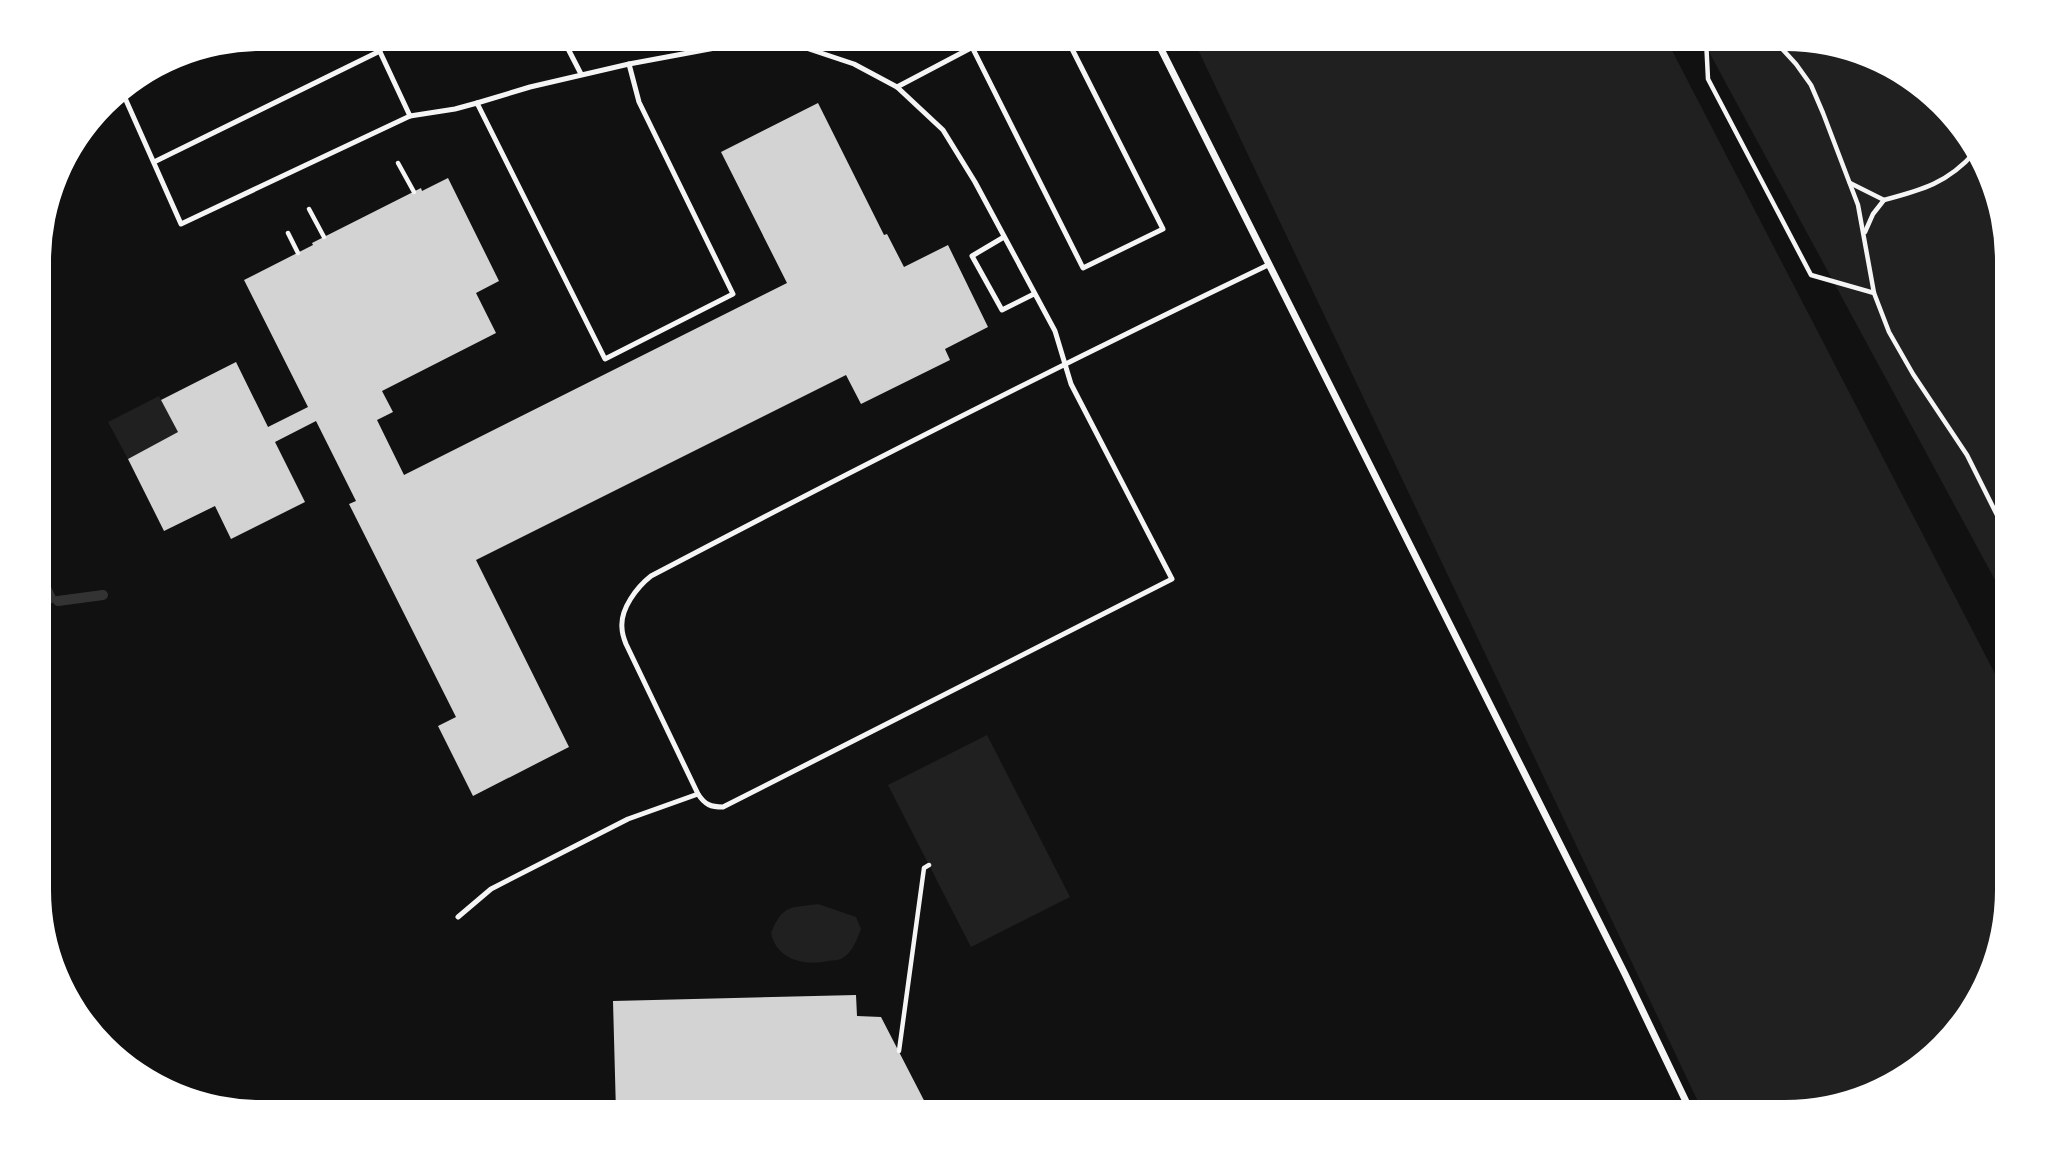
<svg xmlns="http://www.w3.org/2000/svg" width="2046" height="1151" font-family="Quicksand,sans-serif">
  <style>
    .green { fill: #202020 }
    .water { fill: #333 }
    .lines { fill: none; stroke-linecap: round; stroke-linejoin: round }
    .stream { stroke: #333; stroke-width: 10 }
    .building { fill: #d3d3d3 }
    .path { stroke: #f5f5f5; stroke-width: 4.5 }
    .service { stroke: #f5f5f5; stroke-width: 5 }
    .minor { stroke: #f5f5f5; stroke-width: 7 }
  </style>
  <rect width="100%" height="100%" fill="#111"/>
  <g class="green">
    <path d="M1193,39H1666L2007,697V904L1978,1001L1897,1083L1799,1112H1703Z"/>
    <path d="M1702,39H1786L1896,68L1970,138L2007,246V602Z"/>
    <path d="M159,396L178,432L128,459L108,422Z"/>
    <path d="M987,735L1070,897L971,947L888,785Z"/>
    <path d="M818,904L856,917L861,929C857,939 853,951 844,957C839,961 834,960 828,961C804,966 777,960 771,933C783,904 790,908 818,904Z"/>
  </g>
  <path class="water" d="M40,565L58,601L40,607Z"/>
  <g class="lines">
    <path class="stream" d="M58,601L103,595"/>
  </g>
  <g class="building">
    <path d="M818,103L884,235L887,234L904,267L948,245L988,327L945,349L950,360L861,404L846,375L476,560L569,747L473,796L438,726L456,717L349,504L356,501L316,421L275,442L305,502L231,539L215,506L164,531L128,459L178,432L161,400L236,362L268,427L308,407L244,280L313,245L312,243L421,188L422,191L448,178L499,281L476,293L496,333L382,391L393,412L377,420L404,475L787,283L721,152Z"/>
    <path d="M856,995L857,1016L881,1017L930,1112H616L613,1001Z"/>
  </g>
  <g class="lines">
    <g class="path">
      <path d="M1706,39L1708,79L1811,275L1874,293"/>
      <path d="M1773,39L1796,64L1811,85L1823,113L1858,205L1874,293L1889,332L1913,374L1967,455L2007,535"/>
      <path d="M398,163L414,192"/>
      <path d="M1850,183L1884,200L1873,214L1865,232"/>
      <path d="M1884,200C1922,190 1948,183 1975,152"/>
      <path d="M309,209L324,237"/>
      <path d="M288,233L298,253"/>
      <path d="M899,1051L924,868L929,865"/>
    </g>
    <g class="service">
      <path d="M374,39L410,116"/>
      <path d="M563,39L581,74"/>
      <path d="M968,39L1083,268L1163,229L1067,39"/>
      <path d="M897,87L988,39"/>
      <path d="M121,89L181,224L410,116L455,109L477,103L605,359L733,294L639,102L629,64"/>
      <path d="M477,103L530,87L629,64L715,48L760,44L803,47L854,64L897,87L943,130L975,182L1055,331L1071,384L1172,579L723,807C711,807 705,805 698,794L626,644C624,639 622,633 622,628C620,609 637,587 651,576C855,469 1060,365 1268,265"/>
      <path d="M154,162L380,51"/>
      <path d="M1004,237L972,256L1002,310L1034,294"/>
      <path d="M458,917L491,889L628,819L698,794"/>
    </g>
    <path class="minor" d="M1156,39L1625,974L1691,1112"/>
  </g>
  <path d="M0 0H2046V1151H0ZM261 51H1785A210 210 0 0 1 1995 261V890A210 210 0 0 1 1785 1100H261A210 210 0 0 1 51 890V261A210 210 0 0 1 261 51Z" fill="#fff" fill-rule="evenodd"/>
</svg>
